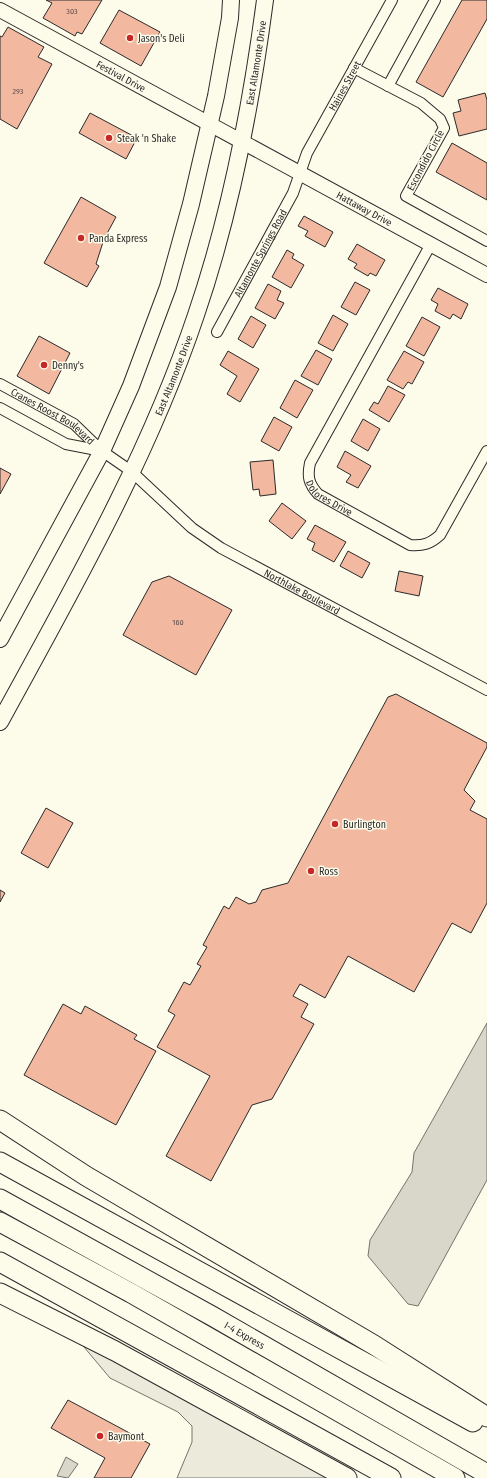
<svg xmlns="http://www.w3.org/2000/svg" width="487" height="1478" font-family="'Fira Sans Condensed',sans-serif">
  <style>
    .green { fill: #ecebdb; stroke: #74746e }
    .water { fill: #d8d7c9; stroke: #74746e }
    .building { fill: #f2b8a0; stroke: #2b2b2b }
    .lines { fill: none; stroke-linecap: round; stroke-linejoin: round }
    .street-casing { stroke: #2b2b2b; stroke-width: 12 }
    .secondary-casing { stroke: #2b2b2b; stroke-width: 16 }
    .primary-casing { stroke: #2b2b2b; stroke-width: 18 }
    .highway-casing { stroke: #2b2b2b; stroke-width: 21 }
    .street { stroke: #fdfbea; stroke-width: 10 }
    .secondary { stroke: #fdfbea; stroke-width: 14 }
    .primary { stroke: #fdfbea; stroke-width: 16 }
    .highway { stroke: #fdfbea; stroke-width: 19 }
    .poi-dot { fill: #c62828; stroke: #fdfbea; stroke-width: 1.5 }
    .labels { text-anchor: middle; stroke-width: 3; stroke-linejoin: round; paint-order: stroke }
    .number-label { font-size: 8px; fill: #5d4e48 }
    .poi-label { font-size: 10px; fill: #2b2b2b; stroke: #fdfbea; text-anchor: start }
    .street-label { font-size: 10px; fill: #2b2b2b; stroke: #fdfbea }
  </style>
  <rect width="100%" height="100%" fill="#fdfbea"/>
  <path class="green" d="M84,1342L336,1478H177L192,1442V1426L178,1412L110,1378L84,1347Z"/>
  <g class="water">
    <path d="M487,1023V1180L418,1306L408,1304L368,1256L370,1240L412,1172L414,1153Z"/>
    <path d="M66,1457L78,1464L68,1478L57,1476Z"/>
  </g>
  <g class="building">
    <path d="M46,0H102L82,34L77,32L75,36L43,18L52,3Z"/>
    <path d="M462,0H487V19L443,97L416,82Z"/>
    <path d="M119,10L160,32L141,66L100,43Z"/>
    <path d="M8,27L44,47L38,57L52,64L17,129L0,119V36L2,37Z"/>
    <path d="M485,93L487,100V129L459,136L453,113L461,111L458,100Z"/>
    <path d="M90,113L137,138L126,159L79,133Z"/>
    <path d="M452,143L487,163V200L436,172Z"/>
    <path d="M81,197L116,217L104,239L96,264L99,266L87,287L44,263Z"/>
    <path d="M304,216L333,232L325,247L305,236L308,231L298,226Z"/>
    <path d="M357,244L385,260L376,276L370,273L368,276L354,268L357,264L348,259Z"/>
    <path d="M287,250L294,254L292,258L304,265L291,288L272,277Z"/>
    <path d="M355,282L370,290L356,315L341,307Z"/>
    <path d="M268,284L281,291L277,300L284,303L275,319L255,308Z"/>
    <path d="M438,288L468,304L461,319L453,314L450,319L435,311L438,304L431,300Z"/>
    <path d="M333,315L348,324L333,351L318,343Z"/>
    <path d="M251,316L266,325L253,348L238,339Z"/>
    <path d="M422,317L440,327L424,356L406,346Z"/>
    <path d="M39,336L70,353L49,394L17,376Z"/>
    <path d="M316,350L332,359L318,385L301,376Z"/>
    <path d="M228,351L259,369L240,402L227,394L237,376L220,365Z"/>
    <path d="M404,351L424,362L412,384L408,382L403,389L387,380Z"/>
    <path d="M295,380L313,390L297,418L280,408Z"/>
    <path d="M388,386L405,395L389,422L369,410L374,402L378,404Z"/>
    <path d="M274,417L292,427L279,451L261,441Z"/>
    <path d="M363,419L380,429L368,451L351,441Z"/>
    <path d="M345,451L371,466L358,488L346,482L351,475L337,467Z"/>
    <path d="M273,460L276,494L260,496L259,489L253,490L250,462Z"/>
    <path d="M0,468L11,474L0,494Z"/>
    <path d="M282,503L306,521L292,539L269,521Z"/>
    <path d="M315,525L346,542L334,562L312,550L315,543L307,539Z"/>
    <path d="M348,551L370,563L362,578L340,566Z"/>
    <path d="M399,571L423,576L419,596L395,591Z"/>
    <path d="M169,576L232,610L196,675L123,635L152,582Z"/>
    <path d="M396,694L487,743V747L464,790L475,801L470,810L487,819V903L471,933L452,923L414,992L348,956L325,998L300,984L293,996L308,1004L301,1017L314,1024L272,1099L252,1105L211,1181L166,1156L210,1076L157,1047L175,1015L168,1011L184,982L190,985L201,966L197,964L207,947L203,945L224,906L229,909L236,897L249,904L256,902L262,890L288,883L388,697Z"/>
    <path d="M46,808L73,823L48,868L21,853Z"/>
    <path d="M0,890L5,893L0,902Z"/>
    <path d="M63,1004L81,1014L85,1006L137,1035L134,1039L156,1051L116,1125L24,1075Z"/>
    <path d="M68,1400L150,1444L131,1478H94L105,1458L51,1428Z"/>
  </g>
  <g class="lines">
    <g class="street-casing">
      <g id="street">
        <path d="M354,68L421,103L440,119L444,128L406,196L487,241"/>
        <path d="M388,86L435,0"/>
        <path id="s1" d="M431,244L310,463C307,477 309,484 318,494L410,545C423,546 430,544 440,535L487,451"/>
        <path id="s2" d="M217,332L293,193L307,153L392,0"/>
        <path id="s3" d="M0,384L74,424L102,451L131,471L192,528L221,548L487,690"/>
        <path d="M0,408L66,444L102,451"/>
      </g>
    </g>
    <g class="secondary-casing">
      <g id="secondary">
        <path id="s4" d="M0,10L487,275"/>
      </g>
    </g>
    <g class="primary-casing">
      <g id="primary">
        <path d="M0,639L102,451L131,386L168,287L191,204L216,96L230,18L231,0"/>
        <path id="s5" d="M0,722C72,590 148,458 196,315C231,213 251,107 265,0"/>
      </g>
    </g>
    <g class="highway-casing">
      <g id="highway">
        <path d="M0,1120L86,1176L374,1345L487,1417"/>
        <path d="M0,1162L473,1422"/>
        <path id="s6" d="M0,1199L212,1316L487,1474"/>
        <path d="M0,1222L131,1293L455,1478"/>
        <path d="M0,1262L391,1478"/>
        <path d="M0,1293L115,1351L347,1478"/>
      </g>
    </g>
    <use href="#street" class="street"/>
    <use href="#secondary" class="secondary"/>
    <use href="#primary" class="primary"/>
    <use href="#highway" class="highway"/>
  </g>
  <g class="poi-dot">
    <circle cx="130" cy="38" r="4"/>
    <circle cx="109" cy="138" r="4"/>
    <circle cx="81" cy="238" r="4"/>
    <circle cx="44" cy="365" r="4"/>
    <circle cx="335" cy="824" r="4"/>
    <circle cx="311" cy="871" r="4"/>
    <circle cx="100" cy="1436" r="4"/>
  </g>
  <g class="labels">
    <g class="number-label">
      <text x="72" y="14">303</text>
      <text x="18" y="94">293</text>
      <text x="178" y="625">160</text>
    </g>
    <g class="poi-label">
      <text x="138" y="42">Jason's Deli</text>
      <text x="117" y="142">Steak 'n Shake</text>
      <text x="89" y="242">Panda Express</text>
      <text x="52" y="369">Denny's</text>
      <text x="343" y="828">Burlington</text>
      <text x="319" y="875">Ross</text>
      <text x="108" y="1440">Baymont</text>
    </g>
    <g class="street-label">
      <text dy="4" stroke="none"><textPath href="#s5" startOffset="712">East Altamonte Drive</textPath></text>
      <text dy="4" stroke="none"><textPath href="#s4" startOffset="138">Festival Drive</textPath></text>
      <text dy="4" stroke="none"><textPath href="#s2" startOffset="278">Haines Street</textPath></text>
      <text transform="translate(425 160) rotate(-62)" y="4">Escondido Circle</text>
      <text dy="4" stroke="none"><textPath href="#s4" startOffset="415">Hattaway Drive</textPath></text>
      <text dy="4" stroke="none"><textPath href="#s2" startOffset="90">Altamonte Springs Road</textPath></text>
      <text dy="4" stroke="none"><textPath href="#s5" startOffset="388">East Altamonte Drive</textPath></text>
      <text dy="4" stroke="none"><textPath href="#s3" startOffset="62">Cranes Roost Boulevard</textPath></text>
      <text dy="4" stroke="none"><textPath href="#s1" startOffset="295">Dolores Drive</textPath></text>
      <text dy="4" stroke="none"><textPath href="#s3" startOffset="369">Northlake Boulevard</textPath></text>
      <text dy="4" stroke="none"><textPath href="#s6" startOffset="280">I-4 Express</textPath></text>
    </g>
  </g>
</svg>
